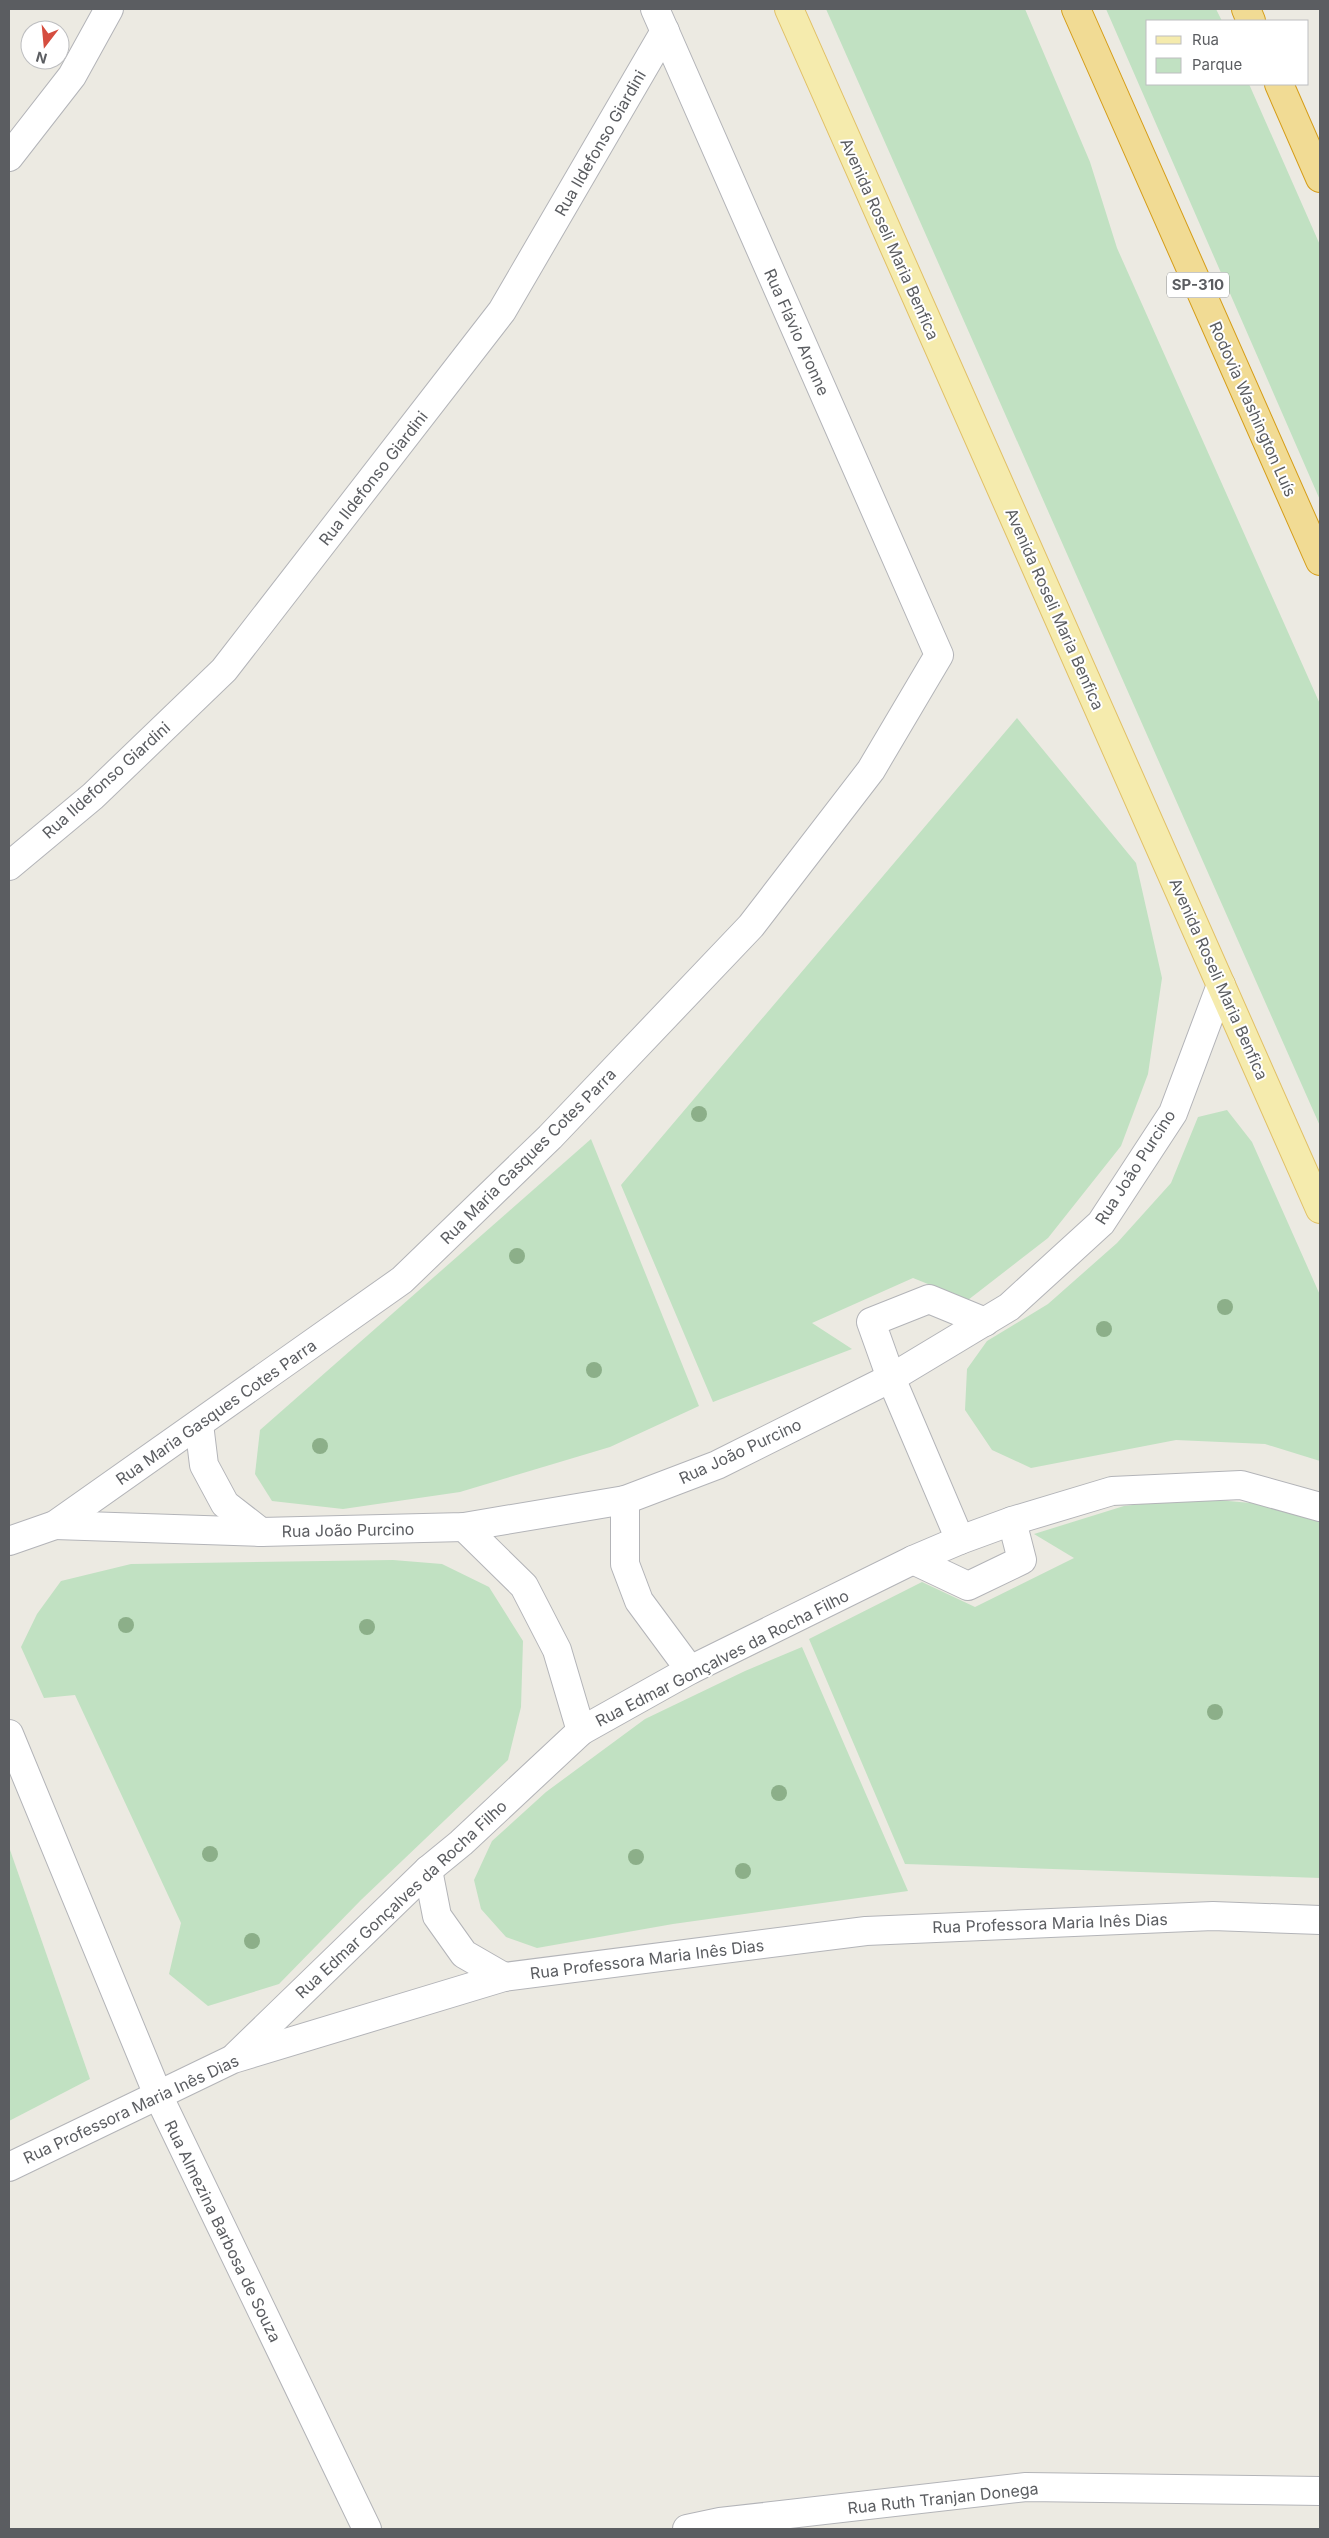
<svg xmlns="http://www.w3.org/2000/svg" width="1329" height="2538" font-family="Inter,sans-serif">
  <style>
    .green { fill: #c1e1c2 }
    .lines { fill: none; stroke-linecap: round; stroke-linejoin: round }
    .minor-casing { stroke: #b3b4b8; stroke-width: 30 }
    .major-casing { stroke: #e1c066; stroke-width: 30 }
    .highway-casing { stroke: #d59d19; stroke-width: 30 }
    .minor { stroke: #fff; stroke-width: 28 }
    .major { stroke: #f5ebad; stroke-width: 28 }
    .highway { stroke: #f1db94; stroke-width: 28 }
    .tree { fill: #8caf89 }
    .labels { text-anchor: middle; stroke-width: 4; stroke-linejoin: round; paint-order: stroke }
    .shield { fill: #fff; stroke: #8c8e90; stroke-width: 1 }
    .shield-label { font-size: 15px; font-weight: bold; fill: #5b5d61 }
    .street-label { font-size: 16px; fill: #5b5d61; stroke: #fff }
  </style>
  <rect width="100%" height="100%" fill="#eceae2"/>
  <g class="green">
    <path d="M826,9H1025L1090,162L1117,248L1320,704V1126Z"/>
    <path d="M1106,9H1216L1222,21H1148V84H1249L1320,245V500Z"/>
    <path d="M1017,718L1136,863L1162,978L1148,1074L1121,1146L1048,1238L968,1300L913,1278L812,1323L852,1349L713,1402L621,1185Z"/>
    <path d="M1227,1110L1252,1142L1320,1295V1461L1265,1444L1176,1440L1031,1468L992,1450L965,1410L967,1369L987,1341L1048,1304L1117,1243L1171,1183L1198,1117Z"/>
    <path d="M591,1139L699,1406L610,1447L460,1492L343,1509L272,1501L255,1474L260,1430Z"/>
    <path d="M1195,1498L1262,1504L1320,1522V1878L905,1864L809,1639L922,1582L975,1607L1074,1558L1034,1534L1124,1506Z"/>
    <path d="M393,1560L442,1564L489,1587L523,1641L521,1707L508,1760L361,1900L279,1984L208,2006L169,1974L181,1923L75,1695L44,1698L21,1647L37,1614L61,1581L131,1564Z"/>
    <path d="M802,1647L908,1891L673,1924L537,1948L506,1937L481,1909L474,1880L492,1841L546,1792L645,1719L745,1671Z"/>
    <path d="M9,1847L90,2079L9,2121Z"/>
  </g>
  <g class="lines">
    <g class="minor-casing">
      <g id="minor">
        <path d="M9,157L72,76L109,9"/>
        <path d="M9,866L93,796L224,670L502,311L665,31"/>
        <path d="M199,1424L204,1465L225,1504L261,1532"/>
        <path d="M625,1500V1564L639,1601L690,1670"/>
        <path d="M55,1525L261,1532L464,1527L625,1500L717,1465L891,1378L1009,1307L1101,1223L1173,1113L1221,985"/>
        <path d="M464,1527L524,1586L557,1650L581,1731"/>
        <path d="M960,1540L891,1378L871,1322L929,1299L985,1322"/>
        <path d="M9,1541L55,1525L402,1280L550,1137L751,926L871,770L939,655L655,9"/>
        <path d="M913,1560L968,1586L1022,1560L1012,1521"/>
        <path d="M9,1734L158,2095L367,2529"/>
        <path d="M428,1870L437,1916L464,1954L504,1977"/>
        <path d="M236,2056L428,1870L461,1843L581,1731L690,1670L913,1560L960,1540L1012,1521L1112,1491L1241,1485L1320,1507"/>
        <path d="M9,2167L233,2059L504,1977L866,1931L1213,1916L1320,1920"/>
        <path d="M687,2529L720,2522L1026,2487L1320,2491"/>
      </g>
    </g>
    <g class="major-casing">
      <path id="major" d="M789,9L1320,1209"/>
    </g>
    <g class="highway-casing">
      <g id="highway">
        <path d="M1076,9L1320,561"/>
        <path d="M1246,9L1251,21"/>
        <path d="M1279,84L1320,178"/>
      </g>
    </g>
    <use href="#minor" class="minor"/>
    <use href="#major" class="major"/>
    <use href="#highway" class="highway"/>
  </g>
  <g class="tree">
    <circle cx="699" cy="1114" r="8"/>
    <circle cx="517" cy="1256" r="8"/>
    <circle cx="1225" cy="1307" r="8"/>
    <circle cx="1104" cy="1329" r="8"/>
    <circle cx="594" cy="1370" r="8"/>
    <circle cx="320" cy="1446" r="8"/>
    <circle cx="126" cy="1625" r="8"/>
    <circle cx="367" cy="1627" r="8"/>
    <circle cx="1215" cy="1712" r="8"/>
    <circle cx="779" cy="1793" r="8"/>
    <circle cx="210" cy="1854" r="8"/>
    <circle cx="636" cy="1857" r="8"/>
    <circle cx="743" cy="1871" r="8"/>
    <circle cx="252" cy="1941" r="8"/>
  </g>
  <g class="labels">
    <rect class="shield" x="1167" y="272.5" width="62" height="25" rx="4"/>
    <g class="shield-label">
      <text x="1198" y="290">SP-310</text>
    </g>
    <g class="street-label">
      <text transform="translate(600 143) rotate(-60)" y="6">Rua Ildefonso Giardini</text>
      <text transform="translate(890 239) rotate(66)" y="6">Avenida Roseli Maria Benfica</text>
      <text transform="translate(797 332) rotate(66)" y="6">Rua Flávio Aronne</text>
      <text transform="translate(1253 409) rotate(66)" y="6">Rodovia Washington Luís</text>
      <text transform="translate(373 478) rotate(-52)" y="6">Rua Ildefonso Giardini</text>
      <text transform="translate(1055 609) rotate(66)" y="6">Avenida Roseli Maria Benfica</text>
      <text transform="translate(106 780) rotate(-42)" y="6">Rua Ildefonso Giardini</text>
      <text transform="translate(1219 979) rotate(66)" y="6">Avenida Roseli Maria Benfica</text>
      <text transform="translate(528 1156) rotate(-45)" y="6">Rua Maria Gasques Cotes Parra</text>
      <text transform="translate(1135 1167) rotate(-57)" y="6">Rua João Purcino</text>
      <text transform="translate(216 1412) rotate(-35)" y="6">Rua Maria Gasques Cotes Parra</text>
      <text transform="translate(740 1451) rotate(-25)" y="6">Rua João Purcino</text>
      <text transform="translate(348 1530) rotate(-1)" y="6">Rua João Purcino</text>
      <text transform="translate(722 1658) rotate(-27)" y="6">Rua Edmar Gonçalves da Rocha Filho</text>
      <text transform="translate(401 1899) rotate(-43)" y="6">Rua Edmar Gonçalves da Rocha Filho</text>
      <text transform="translate(1050 1923) rotate(-2)" y="6">Rua Professora Maria Inês Dias</text>
      <text transform="translate(647 1959) rotate(-7)" y="6">Rua Professora Maria Inês Dias</text>
      <text transform="translate(131 2109) rotate(-25)" y="6">Rua Professora Maria Inês Dias</text>
      <text transform="translate(223 2231) rotate(64)" y="6">Rua Almezina Barbosa de Souza</text>
      <text transform="translate(943 2498) rotate(-6)" y="6">Rua Ruth Tranjan Donega</text>
    </g>
  </g>
  <rect width="1329" height="2538" fill="none" stroke="#5b5d61" stroke-width="20"/>
  <rect x="1146" y="20" width="162" height="65" fill="#ffffff" stroke="#bdbec0"/>
  <rect x="1156" y="36" width="25" height="8" fill="#f5ebad" stroke="#bdbec0"/>
  <text x="1192" y="45" font-size="15" fill="#5b5d61">Rua</text>
  <rect x="1156" y="58" width="25" height="15" fill="#c1e1c2" stroke="#bdbec0"/>
  <text x="1192" y="70" font-size="15" fill="#5b5d61">Parque</text>
  <g transform="translate(45 45) rotate(196)"><circle r="24" fill="#ffffff" stroke="#bdbec0"/>
  <path d="M0-4L9 19L0 12L-9 19Z" fill="#d54d3f"/>
  <text y="-8" font-size="14" font-weight="bold" text-anchor="middle" fill="#5b5d61">N</text>
  </g>
</svg>
